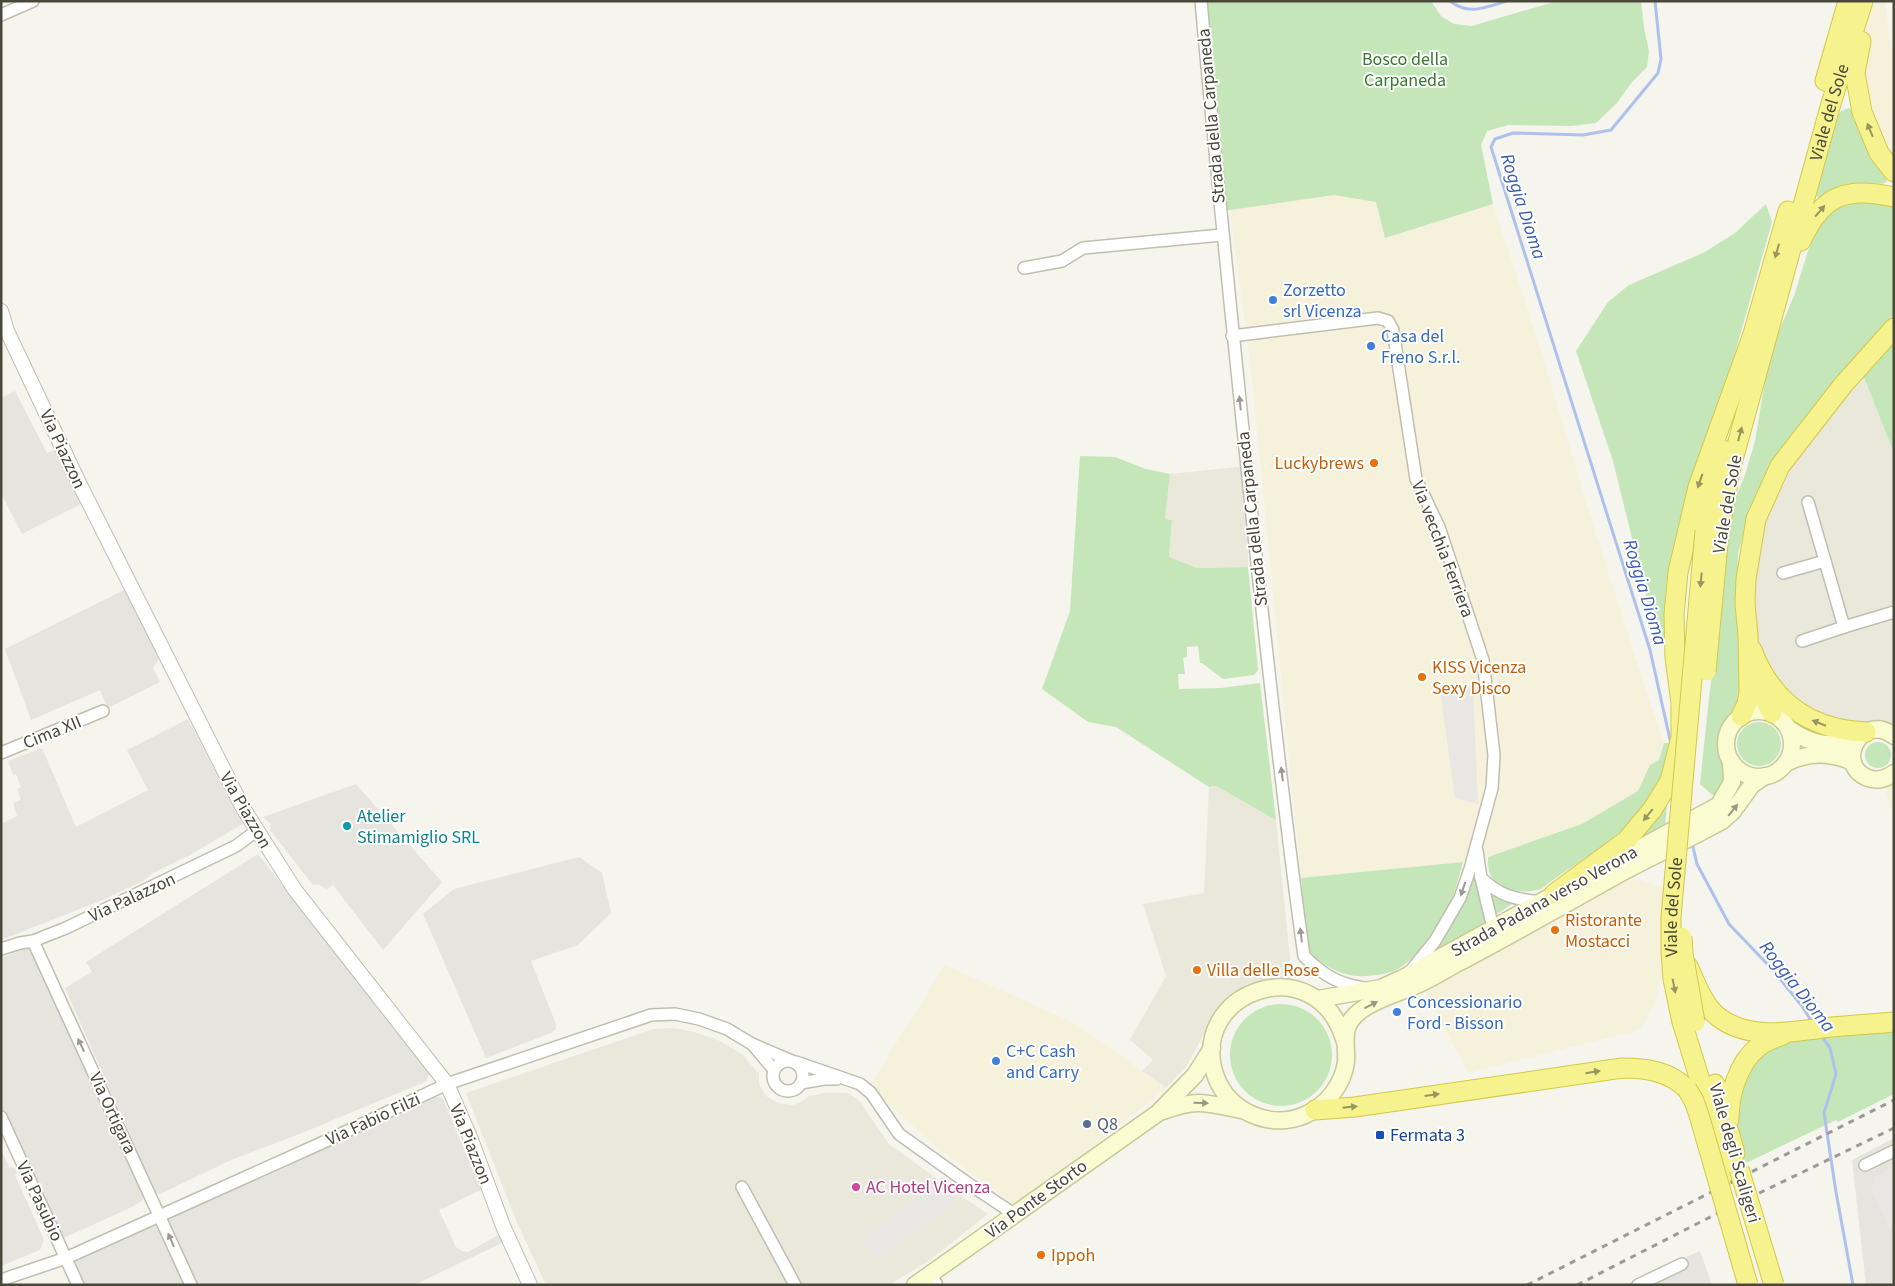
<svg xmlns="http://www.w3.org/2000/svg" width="1895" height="1286" font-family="'Source Sans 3',sans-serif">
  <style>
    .residential { fill: #e9e8db }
    .commercial { fill: #f5f1da }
    .industrial { fill: #e5e4de }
    .green { fill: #c5e6b9 }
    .parking { fill: #e8e7e3 }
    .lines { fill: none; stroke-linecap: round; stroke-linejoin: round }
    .stream { stroke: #aec1ed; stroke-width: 3 }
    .minor-casing { stroke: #c0bfaf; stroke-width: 14 }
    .tertiary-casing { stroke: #c0bfaf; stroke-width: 16 }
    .secondary-casing { stroke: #c8c999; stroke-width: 19 }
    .trunk-casing { stroke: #d4c847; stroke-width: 21 }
    .minor { stroke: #fff; stroke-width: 11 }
    .tertiary { stroke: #fff; stroke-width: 14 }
    .secondary { stroke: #fafbd0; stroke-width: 16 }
    .trunk { stroke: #f6f38e; stroke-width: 19 }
    .rail { stroke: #9a9a9a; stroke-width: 3; stroke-dasharray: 6 6; stroke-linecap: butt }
    .trunk-bridge-casing { stroke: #d4c847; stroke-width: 21; stroke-linecap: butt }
    .trunk-bridge { stroke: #f6f38e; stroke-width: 19 }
    .oneway { fill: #979560 }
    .oneway2 { fill: #9b9a93 }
    .oneway3 { fill: #99997e }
    .shop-dot { fill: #3f7fe0; stroke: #fff; stroke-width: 2 }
    .food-dot { fill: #e8710a; stroke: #fff; stroke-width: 2 }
    .culture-dot { fill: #0f9aa8; stroke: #fff; stroke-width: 2 }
    .service-dot { fill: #5c6f8a; stroke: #fff; stroke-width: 2 }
    .transit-dot { fill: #1a4fb4; stroke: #fff; stroke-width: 2 }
    .hotel-dot { fill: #d1479c; stroke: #fff; stroke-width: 2 }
    .labels { text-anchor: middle; stroke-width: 4; stroke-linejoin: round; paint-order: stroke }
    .park-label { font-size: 18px; fill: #377930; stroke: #fff }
    .street-label { font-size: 18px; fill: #4a483a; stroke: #fff }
    .shop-label { font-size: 18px; fill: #366cbe; stroke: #fff; text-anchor: start }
    .food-label { font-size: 18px; fill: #c56008; stroke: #fff; text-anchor: start }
    .culture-label { font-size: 18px; fill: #0d838f; stroke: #fff; text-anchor: start }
    .service-label { font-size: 18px; fill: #4e5e75; stroke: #fff; text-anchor: start }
    .transit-label { font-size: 18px; fill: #164399; stroke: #fff; text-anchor: start }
    .hotel-label { font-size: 18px; fill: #b23c85; stroke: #fff; text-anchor: start }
    .water-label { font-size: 19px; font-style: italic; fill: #395cb0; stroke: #fff }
  </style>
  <rect width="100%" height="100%" fill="#f5f5ed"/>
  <g class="residential">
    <path d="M1863,375L1894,453V735L1834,727L1774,689L1752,629L1755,540L1780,478Z"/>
    <path d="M1247,466L1248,567L1197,568L1169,557L1172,520L1165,519L1170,474Z"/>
    <path d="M1216,786L1276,820L1292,979L1247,984L1217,1010L1186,1067L1166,1088L1142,1071L1153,1060L1130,1040L1166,976L1143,904L1204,893L1209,787Z"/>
    <path d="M674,1028L695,1032L720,1041L743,1055L758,1073L759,1071V1084L766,1096L778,1103L793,1105L801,1102L809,1096L825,1093H846L853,1096L860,1102L889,1144L958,1194L988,1214L930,1260L889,1285H546L516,1220L466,1093L653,1029Z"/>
  </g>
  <g class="commercial">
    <path d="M1873,1H1885L1890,44L1894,53V158L1874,122L1864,81V39Z"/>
    <path d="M1333,194L1376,202L1385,238L1493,204L1537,338L1588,509L1645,687L1664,743L1659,760L1650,765L1639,791L1582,824L1488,857L1463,862L1301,878L1250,360L1230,210Z"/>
    <path d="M1894,778V819L1886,792L1888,784Z"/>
    <path d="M1640,880L1662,887V971L1657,995L1650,1012L1639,1030L1468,1073L1423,987L1624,881Z"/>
    <path d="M945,965L1074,1023L1166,1088L1089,1151L1015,1205L937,1148L863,1081L872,1082Z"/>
  </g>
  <g class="industrial">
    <path d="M15,391L47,453L57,449L83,503L22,534L1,493V398Z"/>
    <path d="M126,589L161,656L153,668L160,682L108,708L100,690L31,720L5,649Z"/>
    <path d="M188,719L243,824L190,855L153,873L143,881L105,899L1,940V824L17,816L13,803L21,800L17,789L21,787L16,774L13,775L8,761L42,748L76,827L148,790L127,750Z"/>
    <path d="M356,784L442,882L383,950L333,885L327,889L318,884L313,885L270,830L271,824L263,817Z"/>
    <path d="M258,854L429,1073L427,1081L302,1133L231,1160L160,1194L155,1192L65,988L92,972L86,962Z"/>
    <path d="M579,857L602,873L611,913L578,945L531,961L556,1024V1029L551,1033L486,1058L423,914L454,889Z"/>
    <path d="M33,945L112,1117L144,1196L142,1201L132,1207L64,1238L58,1236L1,1115V958Z"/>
    <path d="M433,1095L443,1099L481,1190L439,1210L456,1247L462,1251L468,1252L500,1234L504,1242L414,1285H197L165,1212Z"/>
    <path d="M1894,1138V1285H1866L1852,1160Z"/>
    <path d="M1,1150L9,1167L15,1168L17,1174L15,1175L44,1240L40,1250L1,1266Z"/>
    <path d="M155,1217L186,1285H78L64,1253Z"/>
    <path d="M1700,1251L1712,1285H1625Z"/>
  </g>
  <g class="green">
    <path d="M1205,1H1431L1441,16L1454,24L1472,26L1557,1H1641L1644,28L1649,51L1647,67L1632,82L1616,104L1596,123L1571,126L1508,125L1487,131L1481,145L1493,204L1385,238L1376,202L1334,195L1230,210H1219Z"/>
    <path d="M1849,108L1853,111L1859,132L1886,173L1887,181L1883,184C1853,181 1847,185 1822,199L1816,196V191L1834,121L1841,111Z"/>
    <path d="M1881,202L1894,206V315L1864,348L1776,460L1753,502L1738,553L1737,602L1745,692L1737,713L1729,718L1721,731L1719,744L1728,768L1719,798L1711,794L1700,784L1709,698L1731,523L1736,497L1745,475L1755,441L1770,351L1794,296L1808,251L1817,228L1827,216L1837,209L1851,203Z"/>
    <path d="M1766,204L1772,222L1735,353L1680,519L1666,584L1664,641L1650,611L1613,461L1576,351L1608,302L1629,285L1705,252L1735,233Z"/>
    <path d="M1894,337V453L1863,375Z"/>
    <path d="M1080,456L1115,457L1146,469L1170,474L1165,519L1172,520L1169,557L1197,568L1248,567L1258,670L1254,675L1223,679L1202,663H1200L1198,646L1187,647V657L1183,658L1185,674H1178L1179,689L1221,688L1260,683L1276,820L1216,786L1209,787L1116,727L1088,722L1042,689L1070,611Z"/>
    <circle cx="1759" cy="744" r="22"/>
    <circle cx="1878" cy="755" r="13"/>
    <path d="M1664,743H1671C1668,756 1664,770 1658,783C1635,833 1583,857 1541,889C1526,894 1499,892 1491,876C1488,870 1488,864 1488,857L1582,824L1638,791L1650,765L1659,760Z"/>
    <path d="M1668,790L1665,828L1632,844Z"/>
    <path d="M1463,862C1460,873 1457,885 1453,896C1445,919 1414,967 1388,973C1381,975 1373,975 1365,976C1345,978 1321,965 1308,951L1301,878Z"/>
    <path d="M1474,870L1486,921L1484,924L1440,947H1436L1459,910Z"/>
    <path d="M1490,893L1506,901L1515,902L1494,916Z"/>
    <circle cx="1281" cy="1055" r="51"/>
    <path d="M1894,1025V1094L1838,1122L1836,1120L1744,1164L1733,1125L1737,1079L1777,1039Z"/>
  </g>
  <g class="parking">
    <path d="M1473,686L1478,804L1455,798L1440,690Z"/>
    <path d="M1894,1167V1224L1889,1227L1871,1191L1874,1177Z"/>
    <path d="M942,1179L957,1199L876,1259L861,1239Z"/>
  </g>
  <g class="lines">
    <g class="stream">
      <path d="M1450,1C1469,16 1487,7 1507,1"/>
      <path d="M1655,1L1661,59L1658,73L1611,130L1583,135L1513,133L1495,139L1491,147L1650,650L1671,744"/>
      <path d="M1692,843L1697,864L1729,924L1772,969L1802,1006L1812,1022"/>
      <path d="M1821,1035L1830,1048L1836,1074L1824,1113L1836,1192L1853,1285"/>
    </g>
    <g class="minor-casing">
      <g id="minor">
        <path d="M1201,1C1218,192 1238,382 1258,573C1272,701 1286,829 1304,956C1323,975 1338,984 1364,988"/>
        <path d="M1,15L33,1"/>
        <path d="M1024,268L1062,261L1083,248L1222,235"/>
        <path d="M1232,336L1378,318L1388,321L1393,330L1416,479L1439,527L1483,660L1494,755L1492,788L1470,869L1460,898L1435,941L1413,968"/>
        <path d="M1808,502L1844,627L1894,612"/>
        <path d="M1783,573L1825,561"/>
        <path d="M1802,641L1844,627"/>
        <path d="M1,753L103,711"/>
        <path d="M1477,851L1481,878L1493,928L1491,933"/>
        <path d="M1481,878C1500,896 1514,899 1540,902"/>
        <path d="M33,941L191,1285"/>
        <path d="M1,949L20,943L33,941L66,928L236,846L256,831"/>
        <path d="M753,1045L774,1070"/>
        <circle cx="788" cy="1076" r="15"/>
        <path d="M796,1062L860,1084L871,1093L899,1134L966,1182L1014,1214"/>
        <path d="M801,1083L824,1079H837"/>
        <path d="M1,1117L78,1285"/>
        <path d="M1865,1165L1894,1151"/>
        <path d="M742,1187L795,1285"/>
        <path d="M1,1280L66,1258L326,1141L447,1084L651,1015L675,1014L699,1019L727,1029L752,1044L792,1061"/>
        <path d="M933,1285L936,1283"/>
        <path d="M1638,1285L1682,1264"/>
      </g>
    </g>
    <g class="tertiary-casing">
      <path id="tertiary" d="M1,311L7,331L81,487L243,808L295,890L447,1084L470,1137L503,1226L530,1285"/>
    </g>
    <g class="secondary-casing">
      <g id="secondary">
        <circle cx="1759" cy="744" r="33"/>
        <path d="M1789,729C1811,745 1832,748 1858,739"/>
        <path d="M1894,736C1862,711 1833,764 1868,778C1877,781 1886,779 1894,773"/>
        <path d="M1786,763C1809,752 1829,752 1853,762"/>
        <path d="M1590,875L1719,805L1732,782L1731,761"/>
        <path d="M1318,999L1381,988L1403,978L1566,888"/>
        <path d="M1345,1042C1317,944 1185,992 1216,1077C1229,1112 1271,1130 1305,1115C1326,1106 1343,1085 1346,1062C1347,1040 1340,1027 1360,1011C1377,998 1400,993 1419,984C1432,978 1445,970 1458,963C1513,934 1567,903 1621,873C1655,855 1689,839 1722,821L1733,811L1752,785L1765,776"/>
        <path d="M1163,1111C1198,1098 1206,1103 1241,1110"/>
        <path d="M915,1285L1158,1113L1195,1075L1212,1048"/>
      </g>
    </g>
    <g class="trunk-casing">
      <g id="trunk">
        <path d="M1861,41L1855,73L1862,112L1879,153L1894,172"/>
        <path d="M1825,81L1848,1"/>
        <path d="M1801,241C1822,195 1846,186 1894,197"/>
        <path d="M1749,348L1788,211"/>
        <path d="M1705,531L1723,450"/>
        <path id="s1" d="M1719,533L1731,467L1830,107L1863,1"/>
        <path d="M1752,650C1772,703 1810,730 1866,732"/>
        <path d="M1756,673L1760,691L1772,713"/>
        <path d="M1741,716L1747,704L1749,692L1748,635L1745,604L1746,579L1756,519L1780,466L1843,385L1894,328"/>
        <path d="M1554,894L1626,841L1652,810L1670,781L1681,737V703L1675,657L1674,615L1678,572L1698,487L1752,337"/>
        <path d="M1688,966C1695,982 1703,1004 1717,1016C1749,1042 1795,1031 1832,1027C1853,1025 1873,1024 1894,1022"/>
        <path d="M1682,1022L1729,1174"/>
        <path d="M1715,1084L1735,1153"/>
        <path d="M1315,1110L1355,1107L1622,1068C1646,1068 1669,1071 1687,1089"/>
        <path d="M1729,1119C1729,1095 1738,1063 1758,1047C1765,1041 1774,1038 1783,1035"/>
      </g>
    </g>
    <use href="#minor" class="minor"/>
    <use href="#tertiary" class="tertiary"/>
    <use href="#secondary" class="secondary"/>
    <use href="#trunk" class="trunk"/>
    <g class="rail">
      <path d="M1527,1285L1894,1100"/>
      <path d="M1577,1285L1720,1212L1894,1128"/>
    </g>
    <g class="trunk-bridge-casing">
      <g id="trunk-bridge">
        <path d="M1706,671L1719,533"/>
        <path d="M1682,937L1683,953L1695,1022"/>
        <path id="s2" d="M1682,1022L1673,979L1671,951V917L1705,531"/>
        <path d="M1687,1089L1694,1101L1699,1115L1748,1285"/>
        <path d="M1739,1169L1774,1285"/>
      </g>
    </g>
    <use href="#trunk-bridge" class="trunk-bridge"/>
  </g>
  <defs><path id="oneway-solid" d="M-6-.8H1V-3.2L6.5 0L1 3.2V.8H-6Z" transform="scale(1.25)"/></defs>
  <g class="oneway">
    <use href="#oneway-solid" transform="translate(1870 130) rotate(-112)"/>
    <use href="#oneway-solid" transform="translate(1820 211) rotate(-49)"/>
    <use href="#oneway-solid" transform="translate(1777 251) rotate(106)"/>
    <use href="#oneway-solid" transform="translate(1740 434) rotate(-75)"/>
    <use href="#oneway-solid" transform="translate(1700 481) rotate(109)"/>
    <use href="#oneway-solid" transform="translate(1701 580) rotate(95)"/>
    <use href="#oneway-solid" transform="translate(1819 723) rotate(-158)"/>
    <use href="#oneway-solid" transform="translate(1648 815) rotate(129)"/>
    <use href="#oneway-solid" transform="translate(1674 986) rotate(79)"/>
    <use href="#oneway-solid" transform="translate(1593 1072) rotate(-9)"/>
    <use href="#oneway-solid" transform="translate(1432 1095) rotate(-8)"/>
    <use href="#oneway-solid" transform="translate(1350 1107) rotate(-6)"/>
  </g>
  <g class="oneway2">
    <use href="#oneway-solid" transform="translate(1240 403) rotate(-96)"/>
    <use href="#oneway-solid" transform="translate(1282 774) rotate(-97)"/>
    <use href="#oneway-solid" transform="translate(1463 889) rotate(109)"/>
    <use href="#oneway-solid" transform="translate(1301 935) rotate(-97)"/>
    <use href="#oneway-solid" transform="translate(81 1045) rotate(-115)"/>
    <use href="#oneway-solid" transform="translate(171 1240) rotate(-114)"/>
  </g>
  <g class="oneway3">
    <use href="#oneway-solid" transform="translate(1733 810) rotate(-51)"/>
    <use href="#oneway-solid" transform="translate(1371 1005) rotate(-27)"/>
    <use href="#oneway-solid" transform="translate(1201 1103) rotate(2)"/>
  </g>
  <g class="shop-dot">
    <circle cx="1273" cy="300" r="5"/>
    <circle cx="1371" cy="346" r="5"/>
    <circle cx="1397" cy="1012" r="5"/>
    <circle cx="996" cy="1061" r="5"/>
  </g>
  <g class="food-dot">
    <circle cx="1374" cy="463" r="5"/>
    <circle cx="1422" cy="677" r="5"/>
    <circle cx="1555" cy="930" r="5"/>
    <circle cx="1197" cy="970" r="5"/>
    <circle cx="1041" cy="1255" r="5"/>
  </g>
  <circle class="culture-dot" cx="347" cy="826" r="5"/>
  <circle class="service-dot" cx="1087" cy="1124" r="5"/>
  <rect class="transit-dot" x="1375" y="1130" width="10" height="10" rx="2.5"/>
  <circle class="hotel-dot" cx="856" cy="1187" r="5"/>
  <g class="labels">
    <g class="park-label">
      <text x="1405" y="65">Bosco della<tspan x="1405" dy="21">Carpaneda</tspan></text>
    </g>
    <g class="street-label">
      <text dy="6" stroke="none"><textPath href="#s1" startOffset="435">Viale del Sole</textPath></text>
      <text transform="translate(1211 116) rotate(-95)" y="6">Strada della Carpaneda</text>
      <text transform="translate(63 449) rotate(65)" y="6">Via Piazzon</text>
      <text transform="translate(1727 504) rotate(-80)" y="6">Viale del Sole</text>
      <text transform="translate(1252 519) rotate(-96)" y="6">Strada della Carpaneda</text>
      <text transform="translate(1443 549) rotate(69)" y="6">Via vecchia Ferriera</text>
      <text transform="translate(52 732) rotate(-22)" y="6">Cima XII</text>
      <text transform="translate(246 810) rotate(60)" y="6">Via Piazzon</text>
      <text transform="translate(132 897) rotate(-25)" y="6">Via Palazzon</text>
      <text transform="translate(1544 901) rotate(-29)" y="6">Strada Padana verso Verona</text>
      <text dy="6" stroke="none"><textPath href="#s2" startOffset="116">Viale del Sole</textPath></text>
      <text transform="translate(113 1113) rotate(65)" y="6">Via Ortigara</text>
      <text transform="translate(373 1119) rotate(-25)" y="6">Via Fabio Filzi</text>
      <text transform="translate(471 1144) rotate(68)" y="6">Via Piazzon</text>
      <text transform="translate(1735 1153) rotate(74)" y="6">Viale degli Scaligeri</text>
      <text transform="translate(1036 1199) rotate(-36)" y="6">Via Ponte Storto</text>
      <text transform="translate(40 1201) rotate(65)" y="6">Via Pasubio</text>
    </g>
    <g class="shop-label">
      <text x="1283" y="296">Zorzetto<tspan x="1283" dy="21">srl Vicenza</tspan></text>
      <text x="1381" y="342">Casa del<tspan x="1381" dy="21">Freno S.r.l.</tspan></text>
      <text x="1407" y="1008">Concessionario<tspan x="1407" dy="21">Ford - Bisson</tspan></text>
      <text x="1006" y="1057">C+C Cash<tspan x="1006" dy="21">and Carry</tspan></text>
    </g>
    <g class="food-label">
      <text x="1364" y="469" text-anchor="end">Luckybrews</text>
      <text x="1432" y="673">KISS Vicenza<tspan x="1432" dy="21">Sexy Disco</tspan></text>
      <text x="1565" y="926">Ristorante<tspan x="1565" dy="21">Mostacci</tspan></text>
      <text x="1207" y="976">Villa delle Rose</text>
      <text x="1051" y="1261">Ippoh</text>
    </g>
    <g class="culture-label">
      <text x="357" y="822">Atelier<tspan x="357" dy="21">Stimamiglio SRL</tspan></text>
    </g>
    <g class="service-label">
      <text x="1097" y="1130">Q8</text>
    </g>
    <g class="transit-label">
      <text x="1390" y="1141">Fermata 3</text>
    </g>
    <g class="hotel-label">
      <text x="866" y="1193">AC Hotel Vicenza</text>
    </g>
    <g class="water-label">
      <text transform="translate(1524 206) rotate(72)" y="7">Roggia Dioma</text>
      <text transform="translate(1646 592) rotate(73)" y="7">Roggia Dioma</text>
      <text transform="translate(1798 986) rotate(52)" y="7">Roggia Dioma</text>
    </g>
  </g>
  <rect width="1895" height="1286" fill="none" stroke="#4a483a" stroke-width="5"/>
</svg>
